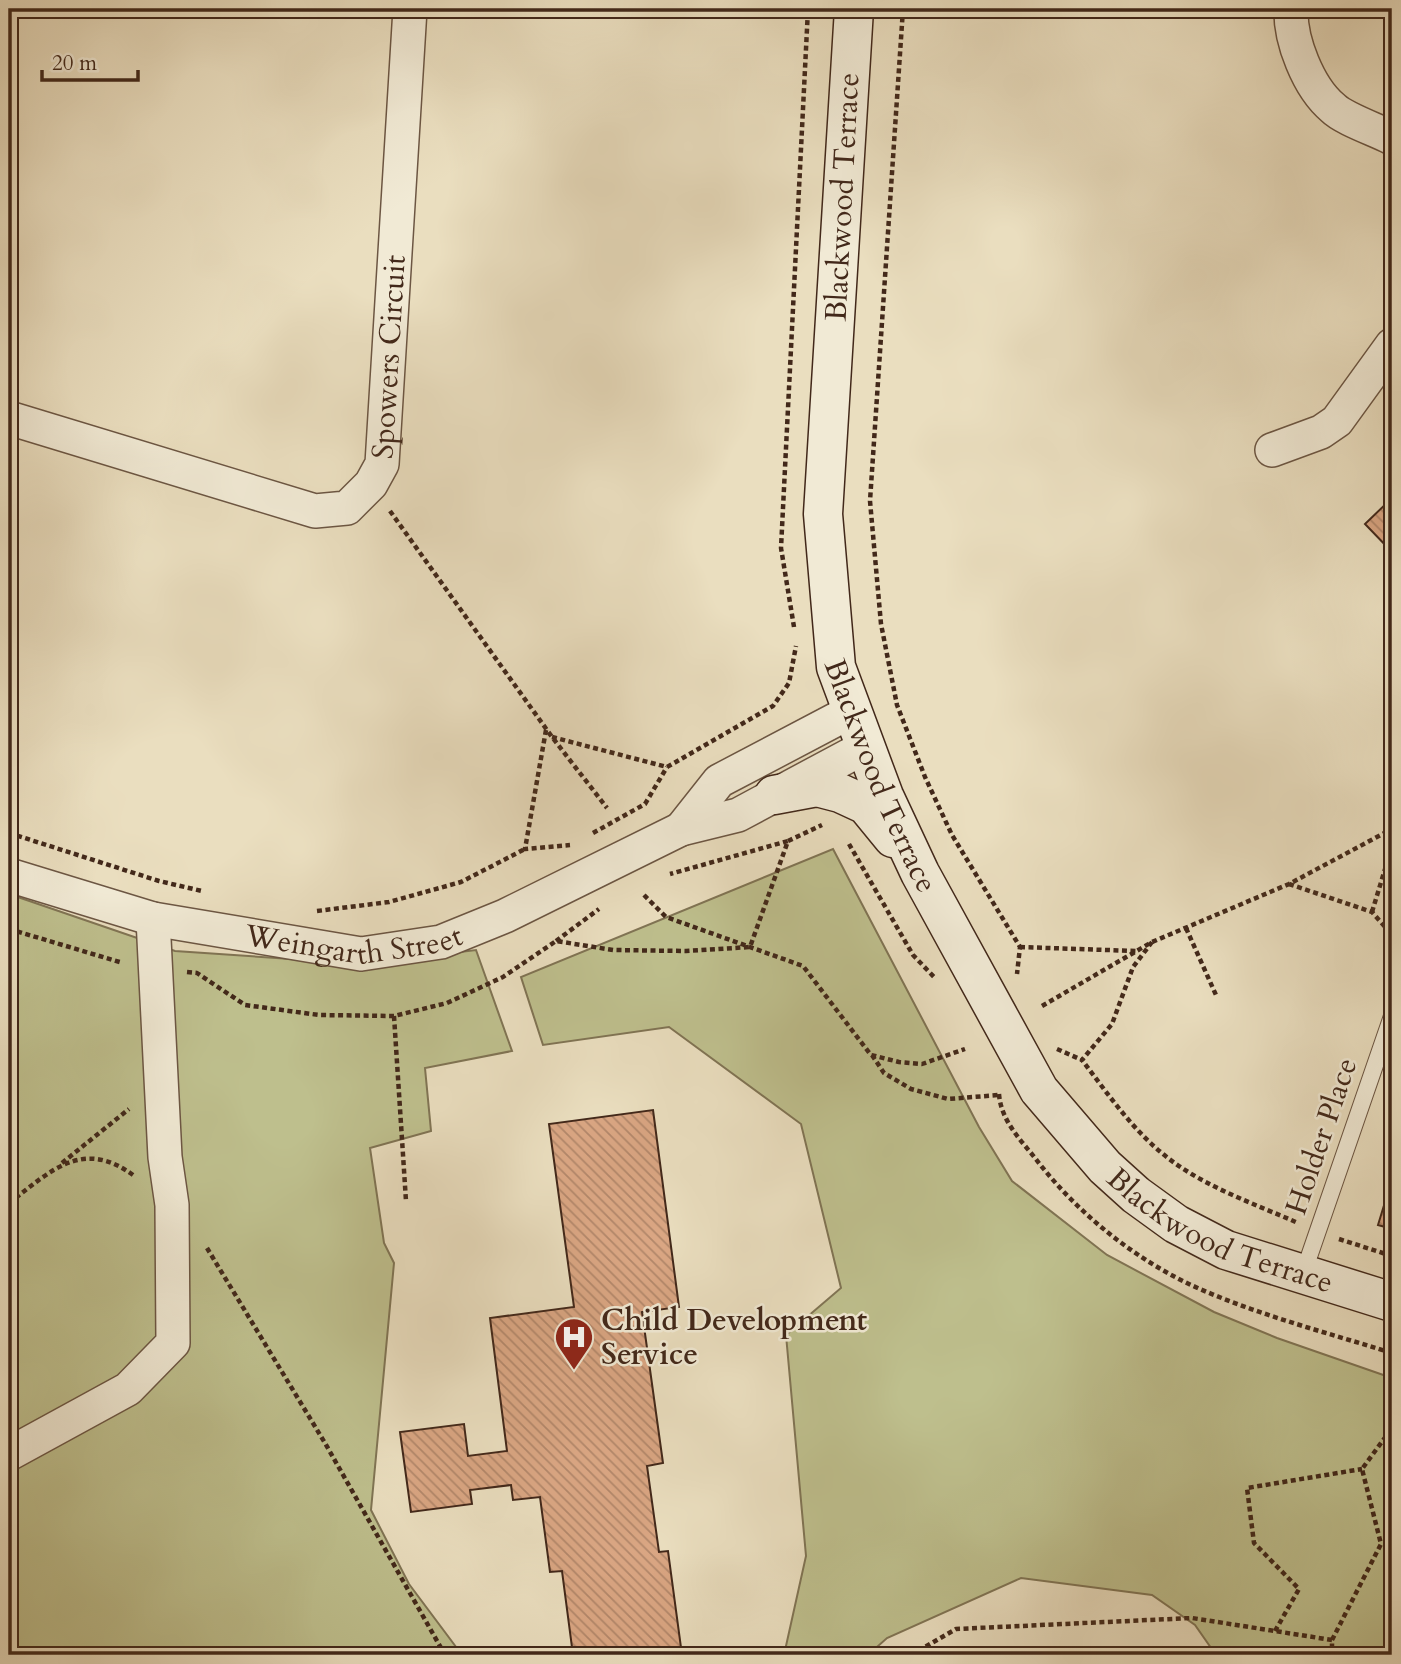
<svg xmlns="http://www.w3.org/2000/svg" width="1401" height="1664" font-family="Cardo,serif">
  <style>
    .green { fill: #bebf8d; stroke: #807454; stroke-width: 2 }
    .building { fill: url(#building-back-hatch); stroke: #42281a; stroke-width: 2 }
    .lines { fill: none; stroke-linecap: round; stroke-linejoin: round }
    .lane-casing { stroke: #6c5643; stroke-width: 18 }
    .street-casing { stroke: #6c5643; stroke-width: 36 }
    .secondary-casing { stroke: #42281a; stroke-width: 41 }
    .path { stroke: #42281a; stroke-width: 4.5; stroke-dasharray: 5 3.5; stroke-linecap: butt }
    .lane { stroke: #f1ead5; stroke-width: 16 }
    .street { stroke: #f1ead5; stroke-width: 33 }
    .secondary { stroke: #f1ead5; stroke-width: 38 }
    .labels { text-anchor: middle; stroke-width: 5; stroke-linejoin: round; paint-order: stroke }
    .street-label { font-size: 30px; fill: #42281a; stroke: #f1ead5 }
    .poi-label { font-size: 30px; font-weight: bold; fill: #42281a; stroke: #f1ead5; text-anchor: start }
  </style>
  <defs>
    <pattern id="building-back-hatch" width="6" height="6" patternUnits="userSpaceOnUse" patternTransform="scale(1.75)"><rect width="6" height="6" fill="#daa683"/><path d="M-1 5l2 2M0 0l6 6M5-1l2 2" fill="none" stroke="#b2876a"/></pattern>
  </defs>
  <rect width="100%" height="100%" fill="#eadebf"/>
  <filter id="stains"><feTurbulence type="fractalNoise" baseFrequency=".00286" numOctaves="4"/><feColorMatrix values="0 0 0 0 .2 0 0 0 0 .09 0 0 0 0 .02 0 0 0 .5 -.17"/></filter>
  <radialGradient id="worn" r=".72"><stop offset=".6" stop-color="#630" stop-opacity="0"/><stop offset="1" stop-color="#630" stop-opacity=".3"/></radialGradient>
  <g class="green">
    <path d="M833,849L979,1127L1012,1181L1107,1255L1214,1312L1277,1338L1392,1378V1655H1216L1195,1625L1152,1595L1021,1578L887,1638L868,1655H784L806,1556L786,1335L841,1288L801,1124L669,1027L543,1045L521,977Z"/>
    <path d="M9,894L175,951L364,964L476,950L512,1051L425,1068L431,1131L370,1148L384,1243L394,1263L371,1510L409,1584L462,1655H9Z"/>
  </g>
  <g class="building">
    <path d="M1392,498V552L1365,524Z"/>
    <path d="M653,1110L679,1307L642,1312L663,1463L647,1466L659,1552L668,1551L682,1655H573L562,1571L550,1572L540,1497L513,1500L511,1485L470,1490L472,1504L411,1512L400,1432L464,1424L468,1456L507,1451L490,1318L574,1307L549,1124Z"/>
    <path d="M1392,1179V1229L1378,1225Z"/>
  </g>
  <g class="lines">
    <g class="lane-casing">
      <path id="lane" d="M1303,1274L1392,1016"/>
    </g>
    <g class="street-casing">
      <g id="street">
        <path d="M1291,9C1290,40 1308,87 1333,108C1344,119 1377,130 1392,138"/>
        <path id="s1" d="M9,418L315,511L347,508L371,484L382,464L410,9"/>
        <path d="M1272,450L1321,432L1337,421L1392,345"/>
        <path d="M681,829L719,781L852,711"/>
        <path id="s2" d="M9,875L153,919L361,954L441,942L505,916L681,829L738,815L865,747"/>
        <path d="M9,1454L128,1389L173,1343L172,1205L165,1157L153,919"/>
      </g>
    </g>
    <g class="secondary-casing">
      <g id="secondary">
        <path id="s3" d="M854,9L823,514L836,667L884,796L920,873L1039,1090L1105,1167L1136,1195L1176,1224L1226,1250L1392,1302"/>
        <path d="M774,795L817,787L840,793L866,805L893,838"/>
      </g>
    </g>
    <g class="path">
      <path d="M903,9L870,501L881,624L897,705L925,777L952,835L1020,947L1017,974"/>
      <path d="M390,511L552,737L607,808"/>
      <path d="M794,627L781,548L808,9"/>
      <path d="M546,730L525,849L570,845"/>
      <path d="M552,737L667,767L773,706L789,683L796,646"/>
      <path d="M9,833L159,881L202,891"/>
      <path d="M593,833L645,804L667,767"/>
      <path d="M788,841L822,825"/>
      <path d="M849,844L913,955L935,978"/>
      <path d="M1289,884L1372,912L1392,935"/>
      <path d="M644,895L666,917L803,966L871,1055L899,1062L922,1064L965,1049"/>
      <path d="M317,911L389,902L461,882L525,849"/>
      <path d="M1372,912L1392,846"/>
      <path d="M1186,928L1216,995"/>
      <path d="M9,929L123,963"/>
      <path d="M556,941L599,909"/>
      <path d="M1152,942L1133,967L1112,1024L1082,1060C1108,1094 1133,1131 1168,1158C1205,1187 1255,1204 1298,1223"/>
      <path d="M1020,947L1136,951"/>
      <path d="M187,972L197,973L245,1005L319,1015L394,1016L447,1003L503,977L556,941L613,950L686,951L750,947L788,841L670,874"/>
      <path d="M1042,1006L1152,942L1289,884L1392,829"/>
      <path d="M394,1016L406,1201"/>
      <path d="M1057,1049L1082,1060"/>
      <path d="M872,1055L884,1073L911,1089L948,1099L999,1095"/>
      <path d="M999,1094C1001,1120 1019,1138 1035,1158C1077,1213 1136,1261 1200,1289C1262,1316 1328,1333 1392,1353"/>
      <path d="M62,1163L129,1109"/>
      <path d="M9,1203C51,1171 82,1138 133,1175"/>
      <path d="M1339,1239L1392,1256"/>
      <path d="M207,1248L325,1443L445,1655"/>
      <path d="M1392,1360L1388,1384L1392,1395"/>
      <path d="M1275,1631L1299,1589L1254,1543L1247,1488L1362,1469"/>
      <path d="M1332,1640L1381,1544L1362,1469L1392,1428"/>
      <path d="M911,1655L956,1629L1192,1618L1332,1640V1655"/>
    </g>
    <use href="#lane" class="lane"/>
    <use href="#street" class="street"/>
    <use href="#secondary" class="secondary"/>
  </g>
  <defs>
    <g id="hospital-pin" transform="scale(2.0125)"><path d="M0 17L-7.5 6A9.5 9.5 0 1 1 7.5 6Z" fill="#8f2418" stroke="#f1ead5"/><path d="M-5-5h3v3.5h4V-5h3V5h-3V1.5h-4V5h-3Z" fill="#fff"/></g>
  </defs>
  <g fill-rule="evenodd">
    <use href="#hospital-pin" x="574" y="1337"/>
  </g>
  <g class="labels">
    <g class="street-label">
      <text transform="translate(842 197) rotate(-87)" y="10">Blackwood Terrace</text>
      <text dy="10" stroke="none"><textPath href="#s1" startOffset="516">Spowers Circuit</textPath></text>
      <text dy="10" stroke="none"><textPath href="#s3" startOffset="777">Blackwood Terrace</textPath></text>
      <text dy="10" stroke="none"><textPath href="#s2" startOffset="354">Weingarth Street</textPath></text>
      <text transform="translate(1321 1136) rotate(-71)" y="10">Holder Place</text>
      <text dy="10" stroke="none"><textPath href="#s3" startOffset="1365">Blackwood Terrace</textPath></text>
    </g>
    <g class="poi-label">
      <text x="601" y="1330">Child Development<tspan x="601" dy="34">Service</tspan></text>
    </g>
  </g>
  <rect width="1401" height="1664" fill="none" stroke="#eadebf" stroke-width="35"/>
  <rect x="10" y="10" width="1380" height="1643" fill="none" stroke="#42281a" stroke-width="3.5"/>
  <rect x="18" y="18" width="1366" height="1629" fill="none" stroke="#42281a" stroke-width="2"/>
  <path d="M42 70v10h96v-10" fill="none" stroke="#42281a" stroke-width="3.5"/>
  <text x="52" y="70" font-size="21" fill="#42281a" stroke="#f1ead5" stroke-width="5" paint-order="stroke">20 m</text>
  <rect width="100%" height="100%" filter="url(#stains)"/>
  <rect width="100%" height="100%" fill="url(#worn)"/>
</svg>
